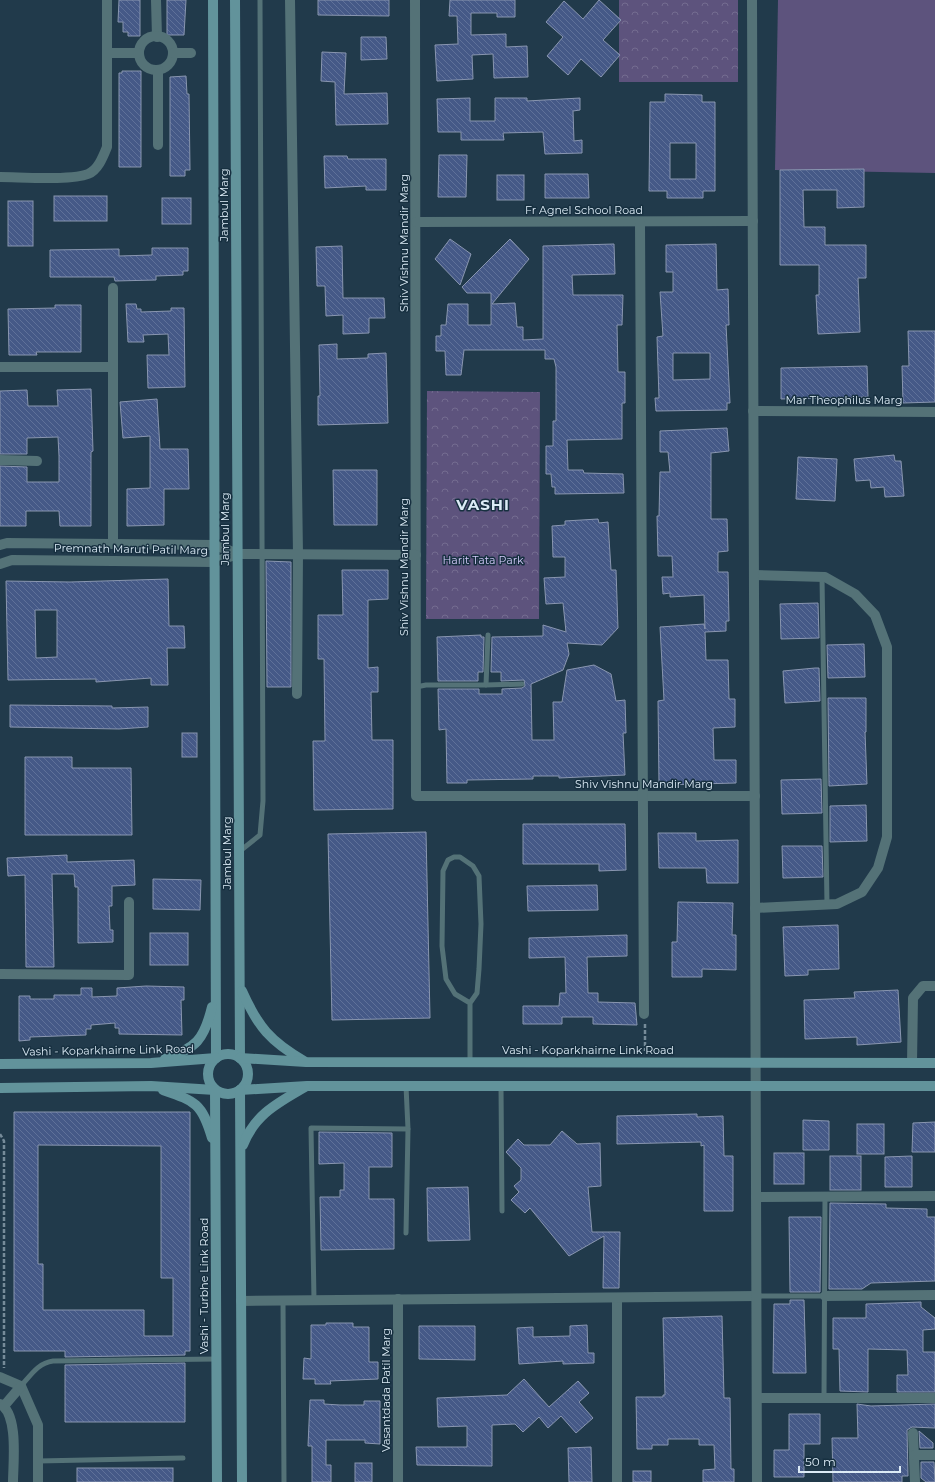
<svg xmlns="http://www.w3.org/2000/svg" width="935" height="1482" font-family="Montserrat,sans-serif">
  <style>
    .grass { fill: #5d537d }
    .park { fill: url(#park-crowns) }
    .building { fill: url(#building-back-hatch); stroke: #8996b0; fill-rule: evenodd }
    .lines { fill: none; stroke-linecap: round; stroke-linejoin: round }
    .path { stroke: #768b99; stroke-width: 2.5; stroke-dasharray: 4 2; stroke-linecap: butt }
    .service { stroke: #547277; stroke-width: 5 }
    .minor { stroke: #547277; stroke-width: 10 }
    .tertiary { stroke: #547277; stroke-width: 10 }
    .secondary { stroke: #62939b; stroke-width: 10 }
    .labels { text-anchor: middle; stroke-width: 3; stroke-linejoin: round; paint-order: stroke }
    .street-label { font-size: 11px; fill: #dcebf6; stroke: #173040 }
    .park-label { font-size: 11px; fill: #d4cbfa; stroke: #173040 }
    .district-label { font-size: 15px; font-weight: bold; letter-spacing: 1px; fill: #dcebf6; stroke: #173040 }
  </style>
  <defs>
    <pattern id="park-crowns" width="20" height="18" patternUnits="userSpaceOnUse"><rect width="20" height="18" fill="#5d537d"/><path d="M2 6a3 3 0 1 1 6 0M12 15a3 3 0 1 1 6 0" fill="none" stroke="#746c90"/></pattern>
    <pattern id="building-back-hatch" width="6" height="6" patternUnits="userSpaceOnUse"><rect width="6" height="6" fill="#455987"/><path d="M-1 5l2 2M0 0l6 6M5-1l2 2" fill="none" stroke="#5f7199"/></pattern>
  </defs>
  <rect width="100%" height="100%" fill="#213a4b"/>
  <path class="grass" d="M778,0H935V173L775,170Z"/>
  <g class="park">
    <rect x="619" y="0" width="119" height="82"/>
    <path d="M427,391L540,392L539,619H426Z"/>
  </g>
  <g class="building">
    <path d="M119,0H140V36H128V32H123V22H118Z"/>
    <path d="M167,0H186L184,35H167Z"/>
    <path d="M318,0H389V16L318,15Z"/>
    <path d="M450,0H515V17H497V13H471V35L506,34V47L527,46L528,77L494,78L493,54L472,55L473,79L437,81L435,45L458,44L457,16H449Z"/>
    <path d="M599,0L621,20L603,40L620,55L601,77L581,59L568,75L547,56L563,37L546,22L564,1L583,19Z"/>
    <path d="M361,37H386L387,59L361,60Z"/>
    <path d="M322,52L346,53L344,94L387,93L388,124L336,125L335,82L321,81Z"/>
    <path d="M122,71H141V167H119V73H122Z"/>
    <path d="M186,76L187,94H189L190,170H185V176H170V77Z"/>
    <path d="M665,94L702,95V102H715V191H703V198H667V191H649L650,102H665ZM670,143H696V179H670Z"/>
    <path d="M470,98V121H495V98H527V101L580,98V110L573,111L574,141L582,140V153L545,154L543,132L503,133L504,140H461V132H438L437,99Z"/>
    <path d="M439,155H467L466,197H438Z"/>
    <path d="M324,156H347L348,159H386V190H366V186L325,188Z"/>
    <path d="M864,169V207L837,208V190H803L804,227H825V245H866V278H858L860,332L818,334L816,295H819V265H780V170Z"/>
    <path d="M545,174H588L589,198H545Z"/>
    <rect x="497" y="175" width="27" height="25"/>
    <rect x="54" y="196" width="53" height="25"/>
    <rect x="162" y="198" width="29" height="26"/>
    <rect x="8" y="201" width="25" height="45"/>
    <path d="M450,239L471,254L460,285L435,259Z"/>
    <path d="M510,239L529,259L492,304L515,303L517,327H523V340L543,339V246L614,244L615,274L572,275L573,295H623L622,325H617L618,372H625V403H622V439L567,440L568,470H583L584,473L623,474L624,493L555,494V487H552L551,474H546V446H553V421H556V367L554,359H545V350H464L461,375H446L445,351H436V336H441V325H446L448,304H468V325H491V293H467L462,287Z"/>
    <path d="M716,244L717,290L728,289L729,325H726L730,403H727V410L656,411L655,398H659L657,337L663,336L660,292H673V272H666V245ZM673,353H710V379L673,380Z"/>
    <path d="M342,246L343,298H384L385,318H369V333L343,334V315L326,316L325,286H317L316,247Z"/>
    <path d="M152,248H188V271H183V275L156,276V280L115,281L114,277H50V250L119,249V256L152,255Z"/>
    <path d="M126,304H136L137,309H141V312L171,311V308H184L185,387L148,388L147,355H169L168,334L143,335L144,342H128Z"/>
    <path d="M55,305H81V352H36L37,355H9L8,309L55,308Z"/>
    <path d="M908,331H935V402L903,403L902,366H909Z"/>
    <path d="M337,344V359L368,358V354L386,353L388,423L318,425V396H320L319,345Z"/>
    <path d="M867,366L868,397L781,399V368Z"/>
    <path d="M91,389L93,451L91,452V526H60L59,511H26V526H0V466L27,467V482H59V456L58,437L27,438V454H0V391L27,390L28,406H58L57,390Z"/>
    <path d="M157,399L160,449H188L189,489H164V525L127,526V489L150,488V436L123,438L120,402Z"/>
    <path d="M727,428L729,451L711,453V519H727L728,551L718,552V572H728L729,621H726V631L705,632L706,660H728L729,699H735V727L713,728L714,760H736V783L659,785L658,701L664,700L660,627L704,624L705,629L704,595L670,597V593L663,594L662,577H673L672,556H658L657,516H659L660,472H670L668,452H660V431Z"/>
    <path d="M894,455L895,461H901L904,496L885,497L884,487L871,488L870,480L856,481L854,459Z"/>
    <path d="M798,457L837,459L835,501L796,499Z"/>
    <path d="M333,470H377V525H334Z"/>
    <path d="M598,519L599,523L608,522L611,570H616L618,628L602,645L567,643L569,654L563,670L531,684L532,740H554L553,702H562L567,670L594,665L611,674L616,701L625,700L626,733H623L625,775L559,778V776H533V779L467,780V783H447L446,729L439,730L438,689H479V694H502V689L522,688L525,686L524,680L501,681V672H491L492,637L543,636V625L566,632L563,603L546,604L544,578L565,577V557H553L552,526L565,525V521Z"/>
    <path d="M266,561L291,562V687H267Z"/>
    <path d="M342,570H388V599L368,600V668L378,667V692H371L372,740H393V809L314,810L313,741H325L324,659H318V615H343Z"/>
    <path d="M168,579L169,626H184L185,648H167L168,685H151V678L96,682V679L8,680L6,581L70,582ZM35,610H57V657L36,658Z"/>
    <path d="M818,603L819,638L781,639L780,604Z"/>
    <path d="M481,635V637H484L483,672H478V681H438L437,637Z"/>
    <path d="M864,644L865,677L828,678L827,645Z"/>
    <path d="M815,668H819L820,701L785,703L783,671Z"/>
    <path d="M828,698H866V732H865L867,784L829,786Z"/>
    <path d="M10,705L112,706V708L148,707V727L119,729L10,727Z"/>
    <rect x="182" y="733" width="15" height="24"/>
    <path d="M25,757H72V768H131L132,835H25Z"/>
    <path d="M821,779L822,813L782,814L781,780Z"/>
    <path d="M866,805L867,841L830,842V806Z"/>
    <path d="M523,824H625L626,870L599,871V864H523Z"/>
    <path d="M426,832L430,1018L332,1020L328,834Z"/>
    <path d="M658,833H696V841L738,840V883H707L706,868H659Z"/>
    <path d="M782,846H822L823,877L783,878Z"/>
    <path d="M67,855V862L134,860L135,885L112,886V906H109L110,930H113V942L78,943V887H75L74,874H52L54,967H26L25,875L8,876L7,858Z"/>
    <path d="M153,879L201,880L200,910L153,909Z"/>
    <path d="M597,885L598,910L528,911L527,886Z"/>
    <path d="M678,902L733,903L732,935H736V970L702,969V977H672V942H677Z"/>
    <path d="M838,925L839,969L808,970V975L785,976L783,927Z"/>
    <rect x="150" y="933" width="38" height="32"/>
    <path d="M627,935V956L587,957L588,993H598V1002L635,1003L637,1025L593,1024V1017H562V1024H523V1006H559L560,993H566L565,957L529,958V938Z"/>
    <path d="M146,986L184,987V1000H181L182,1035L119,1034V1028H115V1023L91,1025V1029H86V1035L30,1037V1040L19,1041V996H30V999H54V995H81V988H92V997L117,996V988Z"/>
    <path d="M898,990L901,1042L857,1045V1037L805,1039L804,1000L855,998L854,992Z"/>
    <path d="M14,1112H190V1351H185V1355L65,1357V1351H14ZM38,1145L161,1146V1278H173V1336H144V1310H43V1264H38Z"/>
    <path d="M697,1114V1117L723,1116L724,1156H733V1211H704V1145L701,1146V1142L617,1144V1116Z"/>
    <path d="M803,1120L829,1121V1150H803Z"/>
    <path d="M935,1122V1152H912L913,1123Z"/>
    <rect x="857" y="1124" width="27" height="30"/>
    <path d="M562,1131L577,1144L600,1143L601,1186L588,1187L592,1232H620L619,1288H603L604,1236L569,1256L530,1208L525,1213L511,1200L519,1192L514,1186L521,1180V1168L506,1152L518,1139L524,1145H550Z"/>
    <path d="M319,1132L392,1133V1167H369V1199H394V1249L321,1250L320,1197H340V1190H344V1163L319,1164Z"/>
    <rect x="774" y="1153" width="30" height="31"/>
    <rect x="830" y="1156" width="31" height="34"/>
    <path d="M912,1156V1187H885V1157Z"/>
    <path d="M468,1187L470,1240L428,1241L427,1188Z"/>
    <path d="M830,1203L886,1204V1208L927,1209V1217H935V1281L871,1283L862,1289H829Z"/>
    <path d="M789,1217H821L820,1292H790Z"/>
    <path d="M790,1300H804L806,1373H773L774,1304H790Z"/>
    <path d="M921,1302V1307L935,1318V1329L923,1330V1352H935V1392H897V1375H908L907,1350L868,1349V1392L840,1391L839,1349H833V1318H866V1304Z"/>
    <path d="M722,1316L724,1398H730L731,1469H734V1482H703V1470L715,1469L714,1445H699V1439H668V1445H652V1449H637L636,1397H663V1395H665L663,1318Z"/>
    <path d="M326,1323H353V1327H369V1362H378V1379L330,1381L331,1384H315V1379H303L304,1358L311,1359V1325H326Z"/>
    <path d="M587,1325L588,1353H594V1363L563,1364V1361L519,1364L517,1328L533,1327V1337L570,1336V1326Z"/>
    <path d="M419,1326H475V1360L419,1359Z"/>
    <path d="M185,1363V1422H65V1365Z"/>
    <path d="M524,1379L549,1407L578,1381L589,1393L579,1402L593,1418L576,1433L561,1416L548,1428L539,1417L523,1432L515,1424L492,1425V1466L417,1465L416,1447H467V1426L438,1427L437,1398L507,1395Z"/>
    <path d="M310,1400H324V1404L340,1405H364V1401H380V1444L365,1443V1440H326V1465H331V1482H312V1446H308Z"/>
    <path d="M857,1404L871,1406L935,1404V1428L912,1427L907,1430L908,1476H902V1482H833L832,1438H858Z"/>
    <path d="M789,1414H820V1444H804V1477H774V1450H789Z"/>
    <path d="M919,1431L933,1443V1448H920Z"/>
    <path d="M591,1447L592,1482H569L568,1448Z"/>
    <path d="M921,1462H934L935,1482H926L921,1478Z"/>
    <rect x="355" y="1463" width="17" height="19"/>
    <rect x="77" y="1468" width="96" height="14"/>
    <rect x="633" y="1471" width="18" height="11"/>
  </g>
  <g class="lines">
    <g class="path">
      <path d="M645,1024V1051"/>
      <path d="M0,1134L4,1141V1368"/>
    </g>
    <g class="service">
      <path d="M822,577L827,905"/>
      <path d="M486,685L522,684"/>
      <path d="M416,687L426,685H486L488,635"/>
      <path d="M240,851L260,835L263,801L260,0"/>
      <path d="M470,1062V1003L455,994L446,979L442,946L443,871L448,860L454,857H460L473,866L479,876L481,924L479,969L477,993L470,1003"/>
      <path d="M406,1086L408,1129L406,1233"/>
      <path d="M501,1086L502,1211"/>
      <path d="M757,1296H825"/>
      <path d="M314,1300L311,1128L408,1129"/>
      <path d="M283,1301L284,1482"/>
      <path d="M21,1386C31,1375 38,1363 53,1361L217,1359"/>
      <path d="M824,1398L825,1196"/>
      <path d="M38,1461L183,1458"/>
    </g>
    <g class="minor">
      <path d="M156,0L157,37"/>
      <path d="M290,0L298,554L297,694"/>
      <path d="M415,0L416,796H755"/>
      <circle cx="156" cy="53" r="17"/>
      <path d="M107,53H139"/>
      <path d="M173,53H191"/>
      <path d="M158,145V70"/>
      <path d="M0,177C20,177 71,181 88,174C98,170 103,157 107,147V0"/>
      <path d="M416,222L753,221"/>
      <path d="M640,222L644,1014"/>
      <path d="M0,367H113"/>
      <path d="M753,411L935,412"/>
      <path d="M0,460L37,461"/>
      <path d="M113,544V288"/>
      <path d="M0,545L7,543L215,545L238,554"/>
      <path d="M0,564L12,560L214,562L238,554L416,555"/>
      <path d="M754,575L825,577L855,594L875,615L887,647V837L878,868L862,892L837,904L755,908"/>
      <path d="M0,974L129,975V902"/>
      <path d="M912,1063L913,998L923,986H935"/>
      <path d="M756,1197L935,1196"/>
      <path d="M825,1296L935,1295"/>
      <path d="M617,1298V1482"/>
      <path d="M398,1299V1482"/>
      <path d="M241,1301L757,1296"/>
      <path d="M0,1377L21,1386L38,1425V1482"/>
      <path d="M757,1398H935"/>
      <path d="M0,1404C19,1414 13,1464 13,1482"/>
      <path d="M4,1406L21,1386"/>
      <path d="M913,1433L915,1482"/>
      <path d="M914,1455H935"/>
    </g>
    <path class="tertiary" d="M752,0L757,1482"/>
    <g class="secondary">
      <path d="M213,0L216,1058"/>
      <path d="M235,0L240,1058"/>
      <path d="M242,991C258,1027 270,1041 304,1061"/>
      <circle cx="228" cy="1074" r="20"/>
      <path d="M240,1058L306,1062L935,1063"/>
      <path d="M165,1059C196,1048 204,1040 212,1007"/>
      <path d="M0,1064L151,1063L216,1058"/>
      <path d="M0,1088L151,1086L215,1090"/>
      <path d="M163,1090C195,1101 202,1103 212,1138"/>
      <path d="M215,1090L217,1482"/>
      <path d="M240,1090L307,1086H935"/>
      <path d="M240,1090L242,1482"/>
      <path d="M243,1145C255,1114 278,1103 305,1087"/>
    </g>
  </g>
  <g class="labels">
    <g class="street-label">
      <text transform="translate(224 205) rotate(-90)" y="4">Jambul Marg</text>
      <text x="584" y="214">Fr Agnel School Road</text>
      <text transform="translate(404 243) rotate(-90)" y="4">Shiv Vishnu Mandir Marg</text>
      <text x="844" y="404">Mar Theophilus Marg</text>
      <text transform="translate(225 529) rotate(-90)" y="4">Jambul Marg</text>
      <text transform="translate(131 549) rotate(1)" y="4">Premnath Maruti Patil Marg</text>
      <text transform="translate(404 567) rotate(-90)" y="4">Shiv Vishnu Mandir Marg</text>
      <text x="644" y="788">Shiv Vishnu Mandir Marg</text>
      <text transform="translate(227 853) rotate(-90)" y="4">Jambul Marg</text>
      <text transform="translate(108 1050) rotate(-1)" y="4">Vashi - Koparkhairne Link Road</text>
      <text x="588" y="1054">Vashi - Koparkhairne Link Road</text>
      <text transform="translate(204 1286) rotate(-90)" y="4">Vashi - Turbhe Link Road</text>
      <text transform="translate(386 1390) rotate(-90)" y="4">Vasantdada Patil Marg</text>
    </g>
    <g class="park-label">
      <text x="483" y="564">Harit Tata Park</text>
    </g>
    <g class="district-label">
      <text x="483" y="510">VASHI</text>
    </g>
  </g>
  <path d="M799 1466v6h101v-6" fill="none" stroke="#dcebf6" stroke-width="2"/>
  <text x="805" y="1466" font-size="12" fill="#dcebf6" stroke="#173040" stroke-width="3" paint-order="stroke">50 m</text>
</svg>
